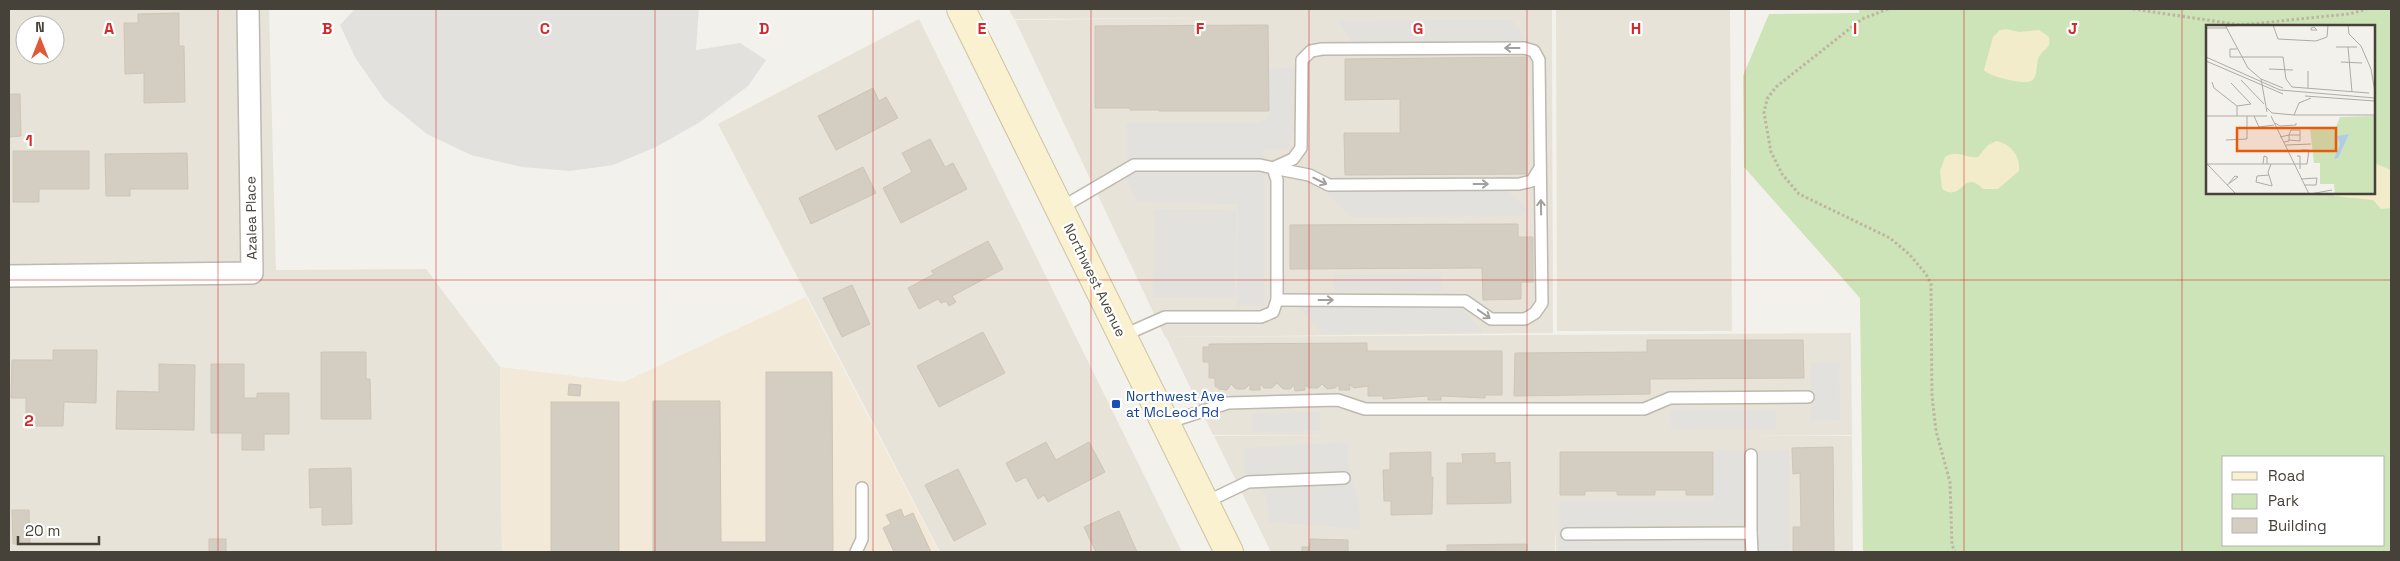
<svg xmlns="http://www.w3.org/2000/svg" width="2400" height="561" font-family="'Space Grotesk',sans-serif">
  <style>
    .residential { fill: #e7e3d9; fill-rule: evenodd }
    .commercial { fill: #f2e9d9 }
    .green { fill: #cde3b8; fill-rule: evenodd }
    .sand { fill: #f2eccb }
    .parking { fill: #e2e1de }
    .building { fill: #d4cdc1; stroke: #cec5b5 }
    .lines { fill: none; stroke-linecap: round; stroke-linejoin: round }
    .service-casing { stroke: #beb9ae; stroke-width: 14 }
    .minor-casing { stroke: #beb9ae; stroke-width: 24 }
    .secondary-casing { stroke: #cdc49f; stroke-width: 30 }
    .path { stroke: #beb5a1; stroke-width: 3; stroke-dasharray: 2.5 2.5; stroke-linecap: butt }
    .service { stroke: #fff; stroke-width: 11 }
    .minor { stroke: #fff; stroke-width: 21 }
    .secondary { stroke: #f9f1cf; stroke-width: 28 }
    .oneway { stroke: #a3a09c }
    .grid { fill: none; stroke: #d62828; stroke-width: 1; stroke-opacity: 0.55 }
    .transit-dot { fill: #1a4fb4; stroke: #fff; stroke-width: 2 }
    .labels { text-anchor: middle; stroke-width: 4.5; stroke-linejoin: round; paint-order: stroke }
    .street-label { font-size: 14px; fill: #474239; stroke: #fff }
    .transit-label { font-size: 14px; fill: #164399; stroke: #fff; text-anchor: start }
    .inset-road { fill: none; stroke: #aeaba4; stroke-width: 1 }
    .view { fill: #e8590c; fill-opacity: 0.15; stroke: #e8590c; stroke-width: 2.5 }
    .inset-edge { fill: none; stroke: #474239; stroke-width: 2.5 }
    .grid-label { font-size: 16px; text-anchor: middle; font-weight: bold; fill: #d62828; stroke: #fff; stroke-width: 4.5; stroke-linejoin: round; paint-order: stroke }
  </style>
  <rect width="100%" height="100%" fill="#f3f1eb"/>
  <g class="residential">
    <path d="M9,9H269L276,270L426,269L500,367L502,552H9ZM25,25H55V55H25Z"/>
    <path d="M1009,9H1552L1553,333L1165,337L1015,20L1205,18L1014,19Z"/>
    <path d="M1556,9H1730L1732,331H1557Z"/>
    <path d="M919,19L1182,552H940L718,124Z"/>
    <path d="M1851,333L1852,435L1748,436H1852L1853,552H1556L1555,529V552H1271L1214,436H1332L1213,435L1166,337Z"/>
  </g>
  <path class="commercial" d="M806,297L939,552H502L500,367L624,382Z"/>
  <path class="green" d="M1859,9H2391V552H1863L1860,298L1744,167L1743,76L1769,14L1859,13ZM2208,26H2374V192H2208ZM2224,457H2384V545H2224Z"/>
  <g class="sand">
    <path d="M2006,29L2019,32L2039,30L2049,37C2052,49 2042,49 2038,59C2036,66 2038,77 2031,81C2023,85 1988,76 1984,70L1993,37L2000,30Z"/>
    <path d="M1997,141C2011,144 2021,157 2019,171L1998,189H1983C1962,168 1964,203 1942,189L1940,171L1945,157C1957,149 1966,159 1978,157L1988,145Z"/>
    <path d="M2374,163L2391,170V208L2381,209L2373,200L2334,196L2332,193L2374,192Z"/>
  </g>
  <g class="parking">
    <path d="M355,9H699L696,50L740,43L766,60L748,86L700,122L656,147L613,165L570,171L522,167L471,155L427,134L385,100L356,59L340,25Z"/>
    <path d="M1512,20L1527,42L1353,44L1337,21Z"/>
    <path d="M1294,68V128L1287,149H1264V306H1237L1238,204L1137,202L1126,179V123H1260L1270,115L1269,69Z"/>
    <path d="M1507,191L1528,210L1521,216L1351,217L1326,192Z"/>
    <path d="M1154,209L1236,210L1235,298L1153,297Z"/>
    <path d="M1441,274V291H1334V275Z"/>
    <path d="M1459,306L1483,332L1323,334L1299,307Z"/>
    <path d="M1811,362H1839L1840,420L1811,421Z"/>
    <rect x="1670" y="410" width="106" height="20"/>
    <path d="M1320,412V431L1253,432V413Z"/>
    <path d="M1347,442L1348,465L1359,501L1360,529L1269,522L1267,499L1245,469L1244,448Z"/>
    <path d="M1715,450H1789L1790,552H1559V501H1714Z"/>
  </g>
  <g class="building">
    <path d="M179,13V46H184L185,102L144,103V73L125,74L124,23H138V14Z"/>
    <path d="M1268,25L1269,111H1159V110H1130V108H1095V26Z"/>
    <path d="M1527,57V174L1345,175L1344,133H1400V99L1345,100V59Z"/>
    <path d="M873,88L879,101L886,97L898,118L836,150L818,116Z"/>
    <path d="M9,94H20L21,136L9,137Z"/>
    <path d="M930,139L945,167L953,163L967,189L901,223L883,188L912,172L902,153Z"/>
    <path d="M13,151H89V189H39V202H13Z"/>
    <path d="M187,153L188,189H130V196H106L105,154Z"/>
    <path d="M863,167L876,193L811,224L799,198Z"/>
    <path d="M1518,224V237H1533V282H1521V299L1483,300L1482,268L1290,269V225Z"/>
    <path d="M988,241L1003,269L952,296L956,302L949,306L946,301L941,303L938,299L919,309L908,288L934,274L931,271Z"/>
    <path d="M852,285L870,324L842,337L823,298Z"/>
    <path d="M983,332L1005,373L939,407L917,366Z"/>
    <path d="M1647,340H1803L1804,378L1650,379V394L1514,396L1515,353L1647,352Z"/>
    <path d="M1367,343V351H1502V395H1485V398L1441,396V400H1428V396L1383,399V396H1368V386L1354,388L1349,384L1350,390H1339V385L1335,388L1327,389L1322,384L1318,388H1309L1305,385V390L1295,391L1294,385L1290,389H1283L1277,383L1272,388H1264L1260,384V390H1250V384L1245,389H1236L1231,384L1227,390L1219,389L1215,386V378H1209V362H1203V347H1209V344Z"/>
    <path d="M53,350H97L96,403L64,402L63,426H26V398H11L12,360H53Z"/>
    <path d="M321,352H366V379H370L371,419H321Z"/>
    <path d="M159,364L195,365L194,430L116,429L117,391L159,392Z"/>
    <path d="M211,364H244V398H257V393H289V434H264V450H242V433H211Z"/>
    <path d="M766,372H832L833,552H653V401H720L721,542H766Z"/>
    <path d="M569,384L581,385L580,396L568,395Z"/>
    <rect x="551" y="402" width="68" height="150"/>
    <path d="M1046,442L1056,460L1089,442L1105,472L1048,502L1044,495L1038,499L1026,477L1016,482L1006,463Z"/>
    <path d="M1833,447L1834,552H1793V527H1801L1800,473L1793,474L1792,448Z"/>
    <path d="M1431,452V477H1433L1432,514L1391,515V501H1384L1383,470H1390V453Z"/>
    <path d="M1560,452H1713V495H1686V490H1655V495H1617V491H1585V495H1560Z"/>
    <path d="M1495,453V463L1510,462L1511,503L1447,504V463H1463L1462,454Z"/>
    <path d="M351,468L352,524L322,525V507L310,508L309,469Z"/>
    <path d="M958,469L986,524L954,541L925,485Z"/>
    <path d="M901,509L904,517L913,513L931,552H894L883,528L891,524L886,515Z"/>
    <path d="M12,510H29L30,544H13Z"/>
    <path d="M1119,511L1137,552H1096L1084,527Z"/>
    <rect x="209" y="539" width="17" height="13"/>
    <path d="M1310,539L1348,540V552H1302V547H1310Z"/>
    <path d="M1527,544V552H1447V545Z"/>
  </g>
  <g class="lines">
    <g class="service-casing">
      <g id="service">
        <path d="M1273,168L1293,159L1301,148L1302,60L1311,51L1322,49L1524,48L1534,51L1539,60L1542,303L1535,313L1525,319H1491L1465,301L1277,300"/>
        <path d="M1273,168L1309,175L1329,185L1519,184L1532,181L1540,168"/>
        <path d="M1059,209L1134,165H1260L1273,168L1277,180V300L1273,312L1261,317H1165L1122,336"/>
        <path d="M1166,423L1228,403L1338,400L1365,409H1644L1670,398L1808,397"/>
        <path d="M1751,455V533"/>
        <path d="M1204,503L1248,482L1344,478"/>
        <path d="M1567,534L1751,533L1752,552"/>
        <path d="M856,552L862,539V488"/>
      </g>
    </g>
    <g class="minor-casing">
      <path id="minor" d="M9,276L252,273L248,9"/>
    </g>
    <g class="secondary-casing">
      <path id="secondary" d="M961,9L1229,552"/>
    </g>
    <g class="path">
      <path d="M1888,9L1862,19L1776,87L1767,99L1764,113L1771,152L1782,174L1799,194L1890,238L1909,254L1926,274L1931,284L1932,396L1936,431L1950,482L1952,545L1955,552"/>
      <path d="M2133,9L2241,25L2349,14L2367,9"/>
    </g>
    <use href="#service" class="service"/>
    <use href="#minor" class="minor"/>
    <use href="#secondary" class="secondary"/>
  </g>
  <defs><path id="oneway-shaft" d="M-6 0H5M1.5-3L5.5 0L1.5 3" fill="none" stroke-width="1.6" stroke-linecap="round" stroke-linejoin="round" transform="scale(1.25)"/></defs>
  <g class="oneway">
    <use href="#oneway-shaft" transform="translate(1512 48) rotate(180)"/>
    <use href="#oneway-shaft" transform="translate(1320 181) rotate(26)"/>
    <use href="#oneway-shaft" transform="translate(1481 184)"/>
    <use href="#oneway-shaft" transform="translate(1541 207) rotate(-91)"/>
    <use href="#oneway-shaft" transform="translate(1326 300)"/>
    <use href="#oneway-shaft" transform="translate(1484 314) rotate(35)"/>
  </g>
  <path class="grid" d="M218,9V552M436,9V552M655,9V552M873,9V552M1091,9V552M1309,9V552M1527,9V552M1745,9V552M1964,9V552M2182,9V552M9,280H2391"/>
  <rect class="transit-dot" x="1111" y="399" width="10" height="10" rx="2.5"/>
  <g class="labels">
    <g class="street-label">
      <text transform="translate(251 218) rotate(-91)" y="5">Azalea Place</text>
      <text transform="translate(1095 280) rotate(64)" y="5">Northwest Avenue</text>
    </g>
    <g class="transit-label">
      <text x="1126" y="401">Northwest Ave<tspan x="1126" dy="16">at McLeod Rd</tspan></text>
    </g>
  </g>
  <g transform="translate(2206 25)">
    <rect width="169" height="169" fill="#f3f1eb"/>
    <path d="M169,91V169H129L128,159H114V138H108L104,104L130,102L134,92Z" fill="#cde3b8"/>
    <path d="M143,109L132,133L128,134L134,119L131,111Z" fill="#aecde8"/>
    <path class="inset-road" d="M19,0L42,43M67,0L72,14L110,16L121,12L122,0M142,0L143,9L155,21L165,44L169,67M20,1L42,0M108,2L111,5H105V3ZM0,3H21M130,22H151M142,22L146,67M31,24H24V32H77L80,54L86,62L163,68M0,32L74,65L169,73M0,36L77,69M135,37L156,38M42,43L55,54L61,87M63,44L87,45M55,54L77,63M35,55L58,79M6,57L8,63L31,81V91M25,58L45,79L31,81M102,63V46M99,71L169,76M61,83L66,88L88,90M88,90H169M88,90L93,78L105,73M0,91H61M48,91L53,102L68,100M65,91L103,169M69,98L74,101L90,100V98M74,112L83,110V116L78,117M20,115L41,114V91M83,115L94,116V105H85L83,110H94M80,120L105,119M95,125H103L101,139M91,131H94V144M0,139H101M1,139L30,169M57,139L58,131L61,132V139M63,150L51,151L50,157L66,161V160L65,157L62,147L65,139M95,154L111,153L110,160H98M21,160L32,152L29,151L23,158M104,169L126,165"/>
    <path class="view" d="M31,103H130V126H31Z"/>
    <rect width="169" height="169" class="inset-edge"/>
  </g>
  <g class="grid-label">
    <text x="109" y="34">A</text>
    <text x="327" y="34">B</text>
    <text x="545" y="34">C</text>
    <text x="764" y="34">D</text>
    <text x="982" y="34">E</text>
    <text x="1200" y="34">F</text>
    <text x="1418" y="34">G</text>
    <text x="1636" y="34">H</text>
    <text x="1855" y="34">I</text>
    <text x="2073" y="34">J</text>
    <text x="29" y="146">1</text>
    <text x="29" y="426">2</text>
  </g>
  <rect width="2400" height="561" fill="none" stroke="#474239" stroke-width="20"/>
  <rect x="2222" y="456" width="162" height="90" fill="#ffffff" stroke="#b5b3b0"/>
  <rect x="2232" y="472" width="25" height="8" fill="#f9f1cf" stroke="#b5b3b0"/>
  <text x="2268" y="481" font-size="15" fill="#474239">Road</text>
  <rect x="2232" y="494" width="25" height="15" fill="#cde3b8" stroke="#b5b3b0"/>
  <text x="2268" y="506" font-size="15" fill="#474239">Park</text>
  <rect x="2232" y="518" width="25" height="15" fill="#d4cdc1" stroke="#b5b3b0"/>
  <text x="2268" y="531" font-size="15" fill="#474239">Building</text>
  <g transform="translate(40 40)"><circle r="24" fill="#ffffff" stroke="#b5b3b0"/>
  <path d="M0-4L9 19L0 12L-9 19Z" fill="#e15834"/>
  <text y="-8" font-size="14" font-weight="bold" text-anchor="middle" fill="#474239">N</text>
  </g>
  <path d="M18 536v8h81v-8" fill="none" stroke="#474239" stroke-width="2.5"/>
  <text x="25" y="536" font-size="15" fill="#474239" stroke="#ffffff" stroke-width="4" paint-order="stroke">20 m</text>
</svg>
